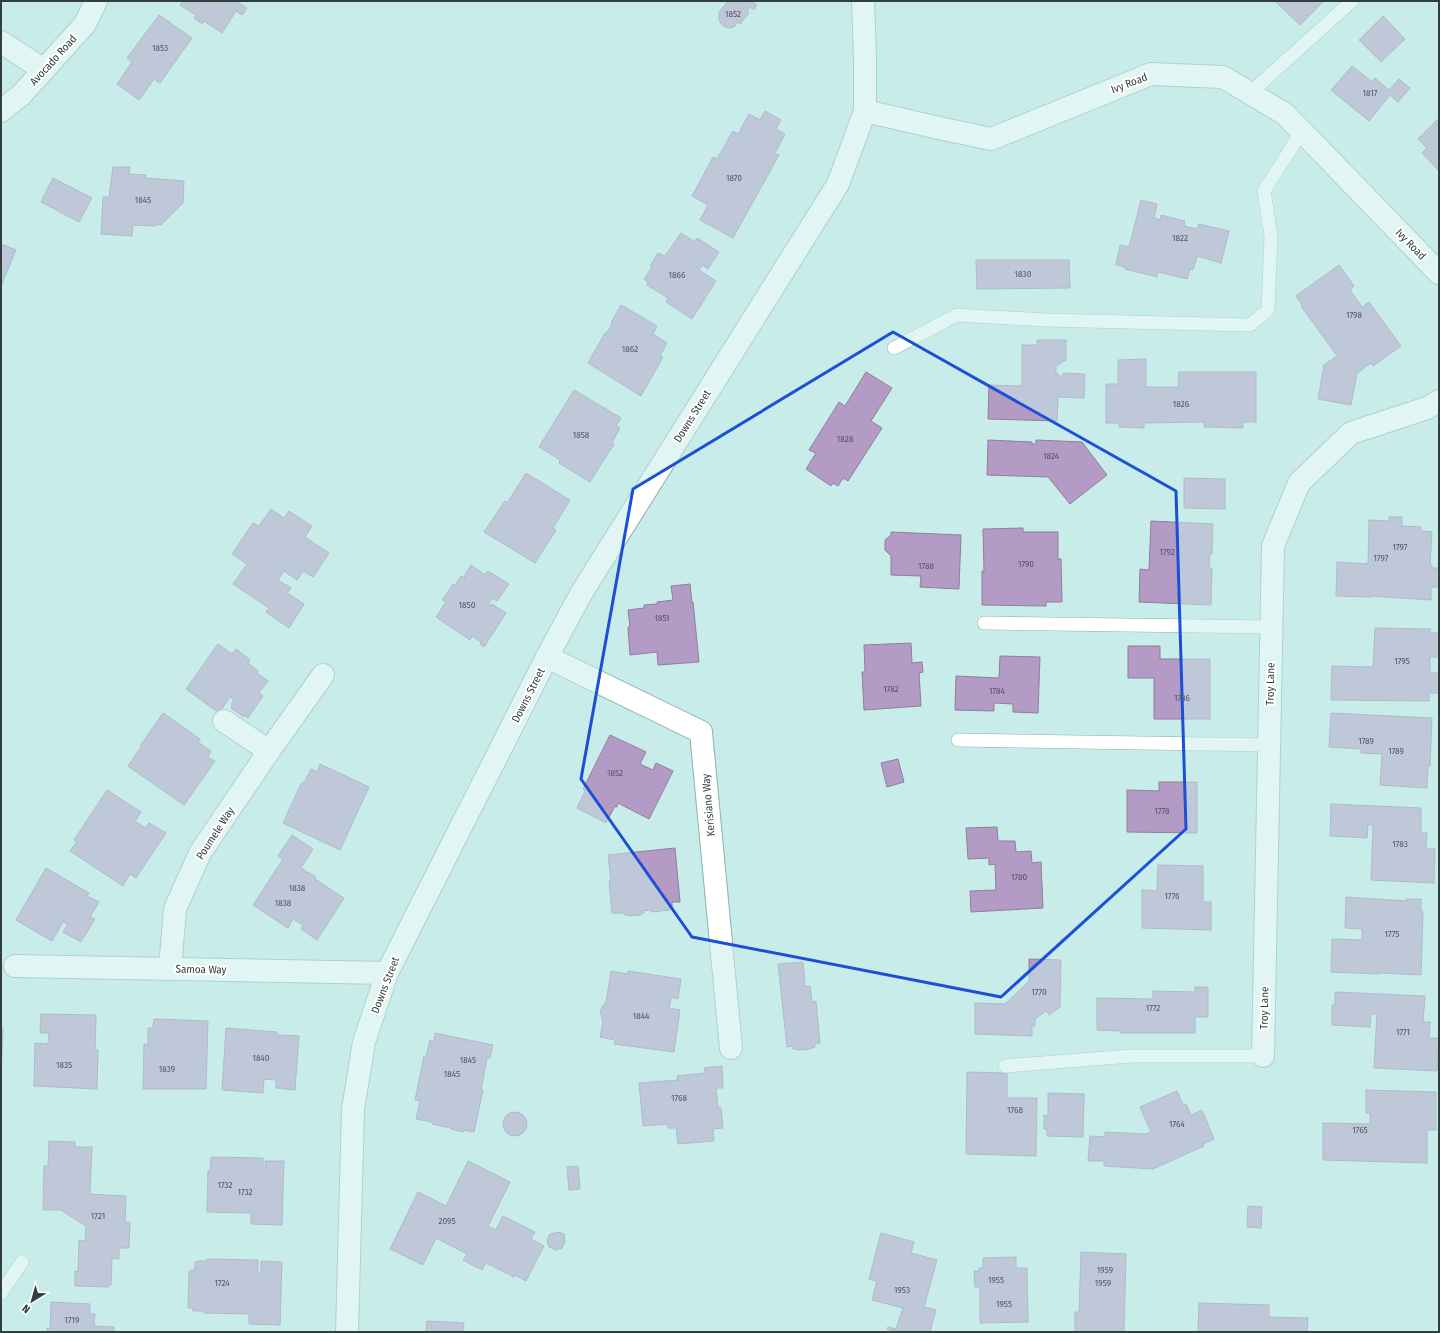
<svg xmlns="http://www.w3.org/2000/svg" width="1440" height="1333" font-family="'Fira Sans Condensed',sans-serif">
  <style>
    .building { fill: #b49bc6; stroke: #8e8097 }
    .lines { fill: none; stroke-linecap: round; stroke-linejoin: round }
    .lane-casing { stroke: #8eb0ad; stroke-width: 14 }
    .street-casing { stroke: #8eb0ad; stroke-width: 24 }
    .secondary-casing { stroke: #8eb0ad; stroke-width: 24 }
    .lane { stroke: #fff; stroke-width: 13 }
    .street { stroke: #fff; stroke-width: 22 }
    .secondary { stroke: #fff; stroke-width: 22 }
    .marked { fill: none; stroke: #1d4ed8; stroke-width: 3; stroke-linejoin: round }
    .labels { text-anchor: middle; stroke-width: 4; stroke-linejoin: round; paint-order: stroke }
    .number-label { font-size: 9px; fill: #525660 }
    .street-label { font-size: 11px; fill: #313f3e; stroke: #fff }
  </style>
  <rect width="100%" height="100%" fill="#c8ece9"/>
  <g class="building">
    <path d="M183,1H236L247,8L242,15L236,11L222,33L204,21L202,24L194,18L196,15L180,5Z"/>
    <path d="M728,1H754L753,3L757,5L754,10L750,7L747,11L749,13L740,24L738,22L734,27L730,28L725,27L721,24L719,19V12Z"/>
    <path d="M1275,1H1324L1300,25Z"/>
    <path d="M159,15L192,38L160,83L154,79L139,100L117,84L132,62L127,58Z"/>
    <path d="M1383,16L1405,39L1381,62L1359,40Z"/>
    <path d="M1352,66L1372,82L1375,78L1389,90L1399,79L1410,88L1398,102L1390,95L1369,121L1331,90Z"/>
    <path d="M765,111L781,120L776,129L785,134L775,153L779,155L733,238L700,220L708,205L692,196L713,157L717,159L733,131L738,134L749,114L760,120Z"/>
    <path d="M1439,118V171L1422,153L1427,148L1418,139Z"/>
    <path d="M113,167H130L129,174L146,175L145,178L184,181L183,203L161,225H155V226L133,225L132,236L101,234L103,197H109Z"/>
    <path d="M53,178L92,198L79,222L41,202Z"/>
    <path d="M1141,200L1157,204L1154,218L1160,220L1161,215L1185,221L1184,226L1197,229L1199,224L1229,231L1221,263L1197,256L1193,270L1190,269L1187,279L1158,272L1157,277L1125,269V267L1116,265L1120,245L1129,247Z"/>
    <path d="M681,233L695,242L697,238L719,252L708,269L702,265L699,270L716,281L692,319L666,302L668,298L647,285L648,282L644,279L652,267L650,266L658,253L665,256Z"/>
    <path d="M1,244L16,250L1,286Z"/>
    <path d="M976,260H1069L1070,288L977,289Z"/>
    <path d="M1339,265L1354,286L1350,290L1362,307L1369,302L1401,346L1373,366L1371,363L1357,373L1351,405L1318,399L1324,365L1337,356L1301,306L1302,305L1296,296Z"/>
    <path d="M621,305L657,326L653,334L667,343L660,356L663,357L641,396L588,363L605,333L606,334L612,324L611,323Z"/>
    <path d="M1037,340H1066V360L1056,366V374H1059L1058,376H1063V373L1085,374L1084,398L1058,397L1057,421L988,419L989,385L1022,386V345H1037Z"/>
    <path d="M1146,359V387H1178L1179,372H1256V422H1243V428L1204,427V422L1144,423V428L1119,427V423H1106V384H1118V360Z"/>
    <path d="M866,372L892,388L871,421L882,428L848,481L843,478L838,486L833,483L831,486L806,469L816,453L809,450L839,402L845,406Z"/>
    <path d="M574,390L621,418L616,426L620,428L612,443L614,444L590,482L559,463L560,460L539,447Z"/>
    <path d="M988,440L1032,442V444H1036V440L1082,442L1107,475L1070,504L1048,477L987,475Z"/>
    <path d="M526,473L570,500L553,528L556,530L535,563L484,532L505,501L507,503Z"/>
    <path d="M1184,478L1225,479V509L1184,508Z"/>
    <path d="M271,509L284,518L289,511L312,526L305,537L329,553L313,577L303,571L297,580L284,571L278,580L291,588L287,593L304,604L289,628L266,612L269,608L233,584L247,564L232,554L253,523L259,526Z"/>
    <path d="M1389,517H1402V526L1421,527V531L1432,532L1430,565H1432V568H1439V587H1431V600L1371,596V597L1336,596L1337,562L1368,564L1369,520L1389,521Z"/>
    <path d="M1151,521L1213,524L1212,554H1210L1209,568H1212L1211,605L1139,602L1140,569L1149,570Z"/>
    <path d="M1023,528V532H1058V559H1061L1062,602H1046V606L982,605V571H984L983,529Z"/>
    <path d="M891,532L961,535L959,589L920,587L921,576L891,575V556L885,550V540L891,535Z"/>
    <path d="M471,565L485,575L488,571L509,584L497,601L492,598L488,605L491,606L492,604L506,613L484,647L480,644L481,642L472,636L470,640L436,617L446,602L442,600L453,584L455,585L461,576L465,579L466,578L464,577Z"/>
    <path d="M690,584L692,603L693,602L699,662L658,665L657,652L630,655L628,627H630L628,610L644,608V605L657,604V602L673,600L671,586Z"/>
    <path d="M1375,628L1431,629L1430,633H1439V657H1430V673H1439V693H1429V701L1331,700L1332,666L1373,667Z"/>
    <path d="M911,643L912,663L922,662L923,672L919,673L921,706L864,710L862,672H865L864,645Z"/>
    <path d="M218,644L232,654L236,649L250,660L248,663L258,671L257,673L268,681L259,693L263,696L248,718L245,715L244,717L231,708L232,706L231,705L234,700L230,697L219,713L186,689Z"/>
    <path d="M1128,646H1160V659H1210V719H1154V678H1128Z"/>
    <path d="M1000,656L1040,657L1038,713L1013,712V704L994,703V711L955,710L956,676L999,678Z"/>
    <path d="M163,713L200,739L198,742L211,751L208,757L215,761L184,805L128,766L141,747L140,746Z"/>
    <path d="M1331,713L1432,718L1430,766H1428L1427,788L1380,785L1382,754L1361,753V749L1329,747Z"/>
    <path d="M610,735L646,752L640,764L653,770L656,763L673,771L649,819L618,803L617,807L615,806L606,823L577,808L585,791L583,789Z"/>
    <path d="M898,759L904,782L887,787L881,763Z"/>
    <path d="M320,764L369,787L340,850L283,823L302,782L304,783L311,769L317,772Z"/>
    <path d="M1159,782H1197V833L1127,832V790L1159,791Z"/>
    <path d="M107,790L141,812L135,821L145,828L149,823L166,833L136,878L130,874L123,886L70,851L77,841L74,840Z"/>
    <path d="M1331,804L1421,808V833H1427L1426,849H1435L1434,883L1371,880L1373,825H1368L1367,838L1330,836Z"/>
    <path d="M997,827L998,841H1015L1016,852L1031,851L1032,863L1041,862L1043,908L971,912L970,891L996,890L995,864L989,865V858L968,859L966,828Z"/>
    <path d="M292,835L313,849L301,868L316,877L315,879L344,898L317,940L301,929L303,925L293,919L288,928L253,905L283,859L278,856Z"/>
    <path d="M675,848L680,902H672V907H669L670,910L651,912V910L643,911L644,913L640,915L628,916V915H624V913H612L609,881H611L608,855Z"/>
    <path d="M1158,865L1203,866V902H1211V930L1142,928V890L1157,891Z"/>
    <path d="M46,868L89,893L87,896L99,902L90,917L95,919L81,942L63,932L68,924L63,922L52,941L16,920Z"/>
    <path d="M1346,897L1407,901L1406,899H1421V911L1423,912L1421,975L1379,973V974L1331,972L1332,939L1362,940V929L1345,928Z"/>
    <path d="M1029,959L1061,960L1060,1007L1049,1015L1046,1011L1035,1019V1026H1032V1036L975,1034V1003L1005,1004L1029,981Z"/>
    <path d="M803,962L805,983L804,986H810L812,1002L816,1001L820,1043L815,1044V1047L809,1049L799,1050L793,1049V1046L787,1047L778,964Z"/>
    <path d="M611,971L628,974V971L681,979L678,999L671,997L669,1008L680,1010L674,1052L614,1044L615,1040L600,1037L603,1022L600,1010L606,1002Z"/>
    <path d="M1195,987H1208V1017H1195V1033H1120V1031L1097,1030V998L1153,999V991L1195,992Z"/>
    <path d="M1335,992L1425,996L1423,1022H1430L1429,1038H1439L1437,1071L1374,1068L1377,1014H1371L1370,1027L1332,1025V1005H1335Z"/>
    <path d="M41,1014L96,1015L95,1050H98L97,1089L34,1086L35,1043L48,1044L49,1033H40Z"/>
    <path d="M154,1019L208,1021L206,1089H143L144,1044L148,1045V1028H153Z"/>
    <path d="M1,1027L3,1028L1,1077Z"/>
    <path d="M226,1028L277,1032V1035L299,1036L295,1090L276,1088V1080L264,1079L263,1093L222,1090Z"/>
    <path d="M435,1033L493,1045L490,1058H487L481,1090H483L474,1132L463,1130V1132L451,1129V1128L432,1124V1122L416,1119L420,1101L415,1100L424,1056L426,1057L430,1040L434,1041Z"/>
    <path d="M722,1066L723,1088H716L718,1108H721L723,1128L713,1129L714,1141L678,1144L676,1128H668L667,1124L643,1126L639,1083L678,1080L677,1076L705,1073L704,1068Z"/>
    <path d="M967,1072L1007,1073V1098H1037L1036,1156L966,1154Z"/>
    <path d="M1366,1090L1436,1092V1130H1427V1163L1323,1160V1123L1370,1124V1113H1366Z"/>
    <path d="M1177,1091L1183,1105L1186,1104L1191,1115L1202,1110L1214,1139L1203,1144L1204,1146L1153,1169L1104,1166V1161H1088L1090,1136L1105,1137V1132L1145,1134L1151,1132L1140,1107Z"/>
    <path d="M1048,1093L1084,1094L1083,1137L1047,1136V1129H1044V1115L1048,1116Z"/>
    <circle cx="515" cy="1124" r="12"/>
    <path d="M49,1141L75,1142V1147H92L90,1194L126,1196L125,1222H130L129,1248H119V1259L112,1258L111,1285L109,1284V1287L75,1286V1271L78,1272L79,1240L85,1241L86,1226L61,1210H43L44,1166H48Z"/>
    <path d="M211,1157L263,1158V1171H265V1161H284L282,1225L251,1224V1213L207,1212L208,1171H210Z"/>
    <path d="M468,1161L510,1182L488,1226L496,1230L503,1216L535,1232L531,1239L544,1246L526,1281L515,1275L514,1277L486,1263L482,1270L463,1260L467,1254L436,1238L423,1265L390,1249L418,1192L446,1206Z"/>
    <path d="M578,1166L580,1189L569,1190L567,1167Z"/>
    <path d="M1248,1206L1262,1207L1261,1228L1247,1227Z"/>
    <path d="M558,1232L564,1234L565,1242L562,1248L556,1250L549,1247L547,1240L550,1234Z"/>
    <path d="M881,1233L914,1242L911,1253L937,1260L924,1307L936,1310L930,1332H897L887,1329L888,1327L896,1329L903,1308L872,1300L877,1281L869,1279Z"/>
    <path d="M1081,1252L1126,1254L1124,1332H1075V1312H1079Z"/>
    <path d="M1016,1257V1268H1027L1028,1322L980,1323V1287H975L974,1271H979V1268H983V1258Z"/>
    <path d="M207,1259L258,1260V1273H261V1261L282,1262L280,1325L249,1324V1314L204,1313L203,1311H193V1308H188L189,1271L195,1269V1262H198V1261H207Z"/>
    <path d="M51,1302L90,1304V1314H95L94,1326L114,1327V1332H47V1328L50,1329Z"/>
    <path d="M1199,1303L1269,1305V1317L1308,1318L1307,1332H1198Z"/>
    <path d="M427,1321L464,1323L463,1332H426Z"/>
  </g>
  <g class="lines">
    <g class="lane-casing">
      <g id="lane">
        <path d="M1250,93L1352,1"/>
        <path d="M894,348L957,315L1045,320L1250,325L1268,310L1271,236L1264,191L1302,131"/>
        <path d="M984,623L1271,627"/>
        <path d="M958,740L1269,745"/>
        <path d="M1005,1066L1131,1056H1263"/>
        <path d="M1,1293L22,1262"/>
      </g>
    </g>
    <g class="street-casing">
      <g id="street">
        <path d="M1,42L44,70"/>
        <path d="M547,657L701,732L731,1048"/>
        <path d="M224,721L269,751"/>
        <path d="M15,966L387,973"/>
        <path d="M170,968L175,909L200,853L269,751L323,675"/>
        <path d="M1263,1056L1273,546L1299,483L1351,433L1427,408L1439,401"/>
      </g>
    </g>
    <g class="secondary-casing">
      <g id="secondary">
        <path d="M1,111L21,95L85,24L96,1"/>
        <path d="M865,111L939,128L991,139L1151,74L1223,77L1285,114L1439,273"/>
        <path d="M347,1332L353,1109L364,1042L387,973L547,657L582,592L838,184L865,111V59L863,1"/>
      </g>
    </g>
    <use href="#lane" class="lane"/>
    <use href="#street" class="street"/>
    <use href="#secondary" class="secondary"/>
  </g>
  <path d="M0 0H1440V1333H0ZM893,332L1176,491L1186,829L1001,997L692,937L581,779L633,489Z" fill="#c8ece9" fill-opacity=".55" fill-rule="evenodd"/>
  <path class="marked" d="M893,332L1176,491L1186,829L1001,997L692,937L581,779L633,489Z"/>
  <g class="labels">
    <g class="number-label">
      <text x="733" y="17">1852</text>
      <text x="160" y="51">1853</text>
      <text x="1370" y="96">1817</text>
      <text x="734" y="181">1870</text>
      <text x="143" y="203">1845</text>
      <text x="1180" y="241">1822</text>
      <text x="1023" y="277">1830</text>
      <text x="677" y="278">1866</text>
      <text x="1354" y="318">1798</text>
      <text x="630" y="352">1862</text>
      <text x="1181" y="407">1826</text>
      <text x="581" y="438">1858</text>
      <text x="845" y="442">1828</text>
      <text x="1051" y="459">1824</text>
      <text x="1400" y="550">1797</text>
      <text x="1167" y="555">1792</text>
      <text x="1381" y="561">1797</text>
      <text x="1026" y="567">1790</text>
      <text x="926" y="569">1788</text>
      <text x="467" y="608">1850</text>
      <text x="662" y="621">1851</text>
      <text x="1402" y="664">1795</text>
      <text x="891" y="692">1782</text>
      <text x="997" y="694">1784</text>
      <text x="1182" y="701">1786</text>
      <text x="1366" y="744">1789</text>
      <text x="1396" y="754">1789</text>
      <text x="615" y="776">1852</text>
      <text x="1162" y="814">1778</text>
      <text x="1400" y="847">1783</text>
      <text x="1019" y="880">1780</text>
      <text x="297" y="891">1838</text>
      <text x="1172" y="899">1776</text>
      <text x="283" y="906">1838</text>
      <text x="1392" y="937">1775</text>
      <text x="1039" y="995">1770</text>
      <text x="1153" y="1011">1772</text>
      <text x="641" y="1019">1844</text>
      <text x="1403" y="1035">1771</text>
      <text x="261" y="1061">1840</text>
      <text x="468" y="1063">1845</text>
      <text x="64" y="1068">1835</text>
      <text x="167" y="1072">1839</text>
      <text x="452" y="1077">1845</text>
      <text x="679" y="1101">1768</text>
      <text x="1015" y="1113">1768</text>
      <text x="1177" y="1127">1764</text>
      <text x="1360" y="1133">1765</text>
      <text x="225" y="1188">1732</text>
      <text x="245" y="1195">1732</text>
      <text x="98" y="1219">1721</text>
      <text x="447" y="1224">2095</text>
      <text x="1105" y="1273">1959</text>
      <text x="996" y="1283">1955</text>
      <text x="222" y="1286">1724</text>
      <text x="1103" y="1286">1959</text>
      <text x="902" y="1293">1953</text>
      <text x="1004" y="1307">1955</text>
      <text x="72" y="1323">1719</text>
    </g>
    <g class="street-label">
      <text transform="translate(53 60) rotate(-48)" y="4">Avocado Road</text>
      <text transform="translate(1129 83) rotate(-21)" y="4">Ivy Road</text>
      <text transform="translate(1411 244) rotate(46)" y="4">Ivy Road</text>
      <text transform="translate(692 416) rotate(-58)" y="4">Downs Street</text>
      <text transform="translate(1270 684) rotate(-89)" y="4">Troy Lane</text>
      <text transform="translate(528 695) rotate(-63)" y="4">Downs Street</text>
      <text transform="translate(708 805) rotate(-95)" y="4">Kerisiano Way</text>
      <text transform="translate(215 833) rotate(-57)" y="4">Poumele Way</text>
      <text transform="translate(201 969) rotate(1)" y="4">Samoa Way</text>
      <text transform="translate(385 985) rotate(-69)" y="4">Downs Street</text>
      <text transform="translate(1264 1008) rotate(-89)" y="4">Troy Lane</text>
    </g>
  </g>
  <rect width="1440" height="1333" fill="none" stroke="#313f3e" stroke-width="4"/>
  <g transform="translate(32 1301) rotate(217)" stroke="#ffffff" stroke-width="3" paint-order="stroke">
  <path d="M0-3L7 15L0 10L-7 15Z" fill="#313f3e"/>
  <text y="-6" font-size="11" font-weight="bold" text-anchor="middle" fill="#313f3e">N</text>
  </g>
</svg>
